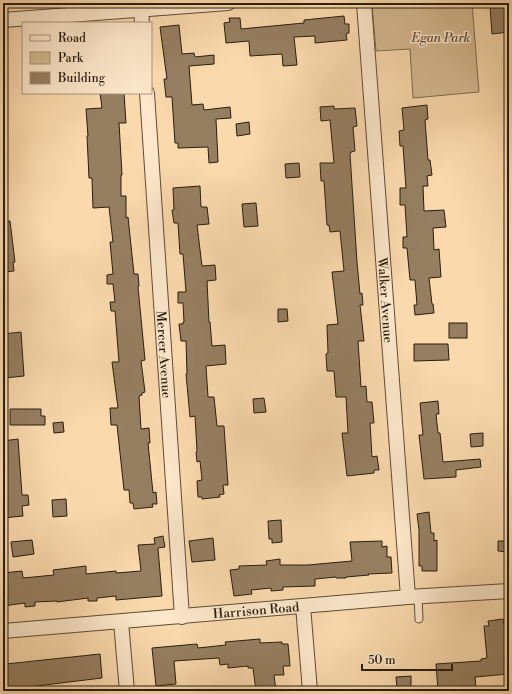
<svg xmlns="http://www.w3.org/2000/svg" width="512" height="694" font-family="'Libre Bodoni',serif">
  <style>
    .green { fill: #d6ba92; stroke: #806c50 }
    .building { fill: #967f61; stroke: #291d0f }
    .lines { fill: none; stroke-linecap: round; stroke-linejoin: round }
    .service-casing { stroke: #5d4c36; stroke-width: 9 }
    .minor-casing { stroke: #5d4c36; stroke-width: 16 }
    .service { stroke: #fce7ca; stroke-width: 7 }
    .minor { stroke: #fce7ca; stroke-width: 14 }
    .labels { text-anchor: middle; stroke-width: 3; stroke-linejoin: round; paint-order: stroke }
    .park-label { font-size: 13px; font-style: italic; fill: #5d4c36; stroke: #fce7ca }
    .street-label { font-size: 13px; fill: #291d0f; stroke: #fce7ca }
  </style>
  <rect width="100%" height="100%" fill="#fadaad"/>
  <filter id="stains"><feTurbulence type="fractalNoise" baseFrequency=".005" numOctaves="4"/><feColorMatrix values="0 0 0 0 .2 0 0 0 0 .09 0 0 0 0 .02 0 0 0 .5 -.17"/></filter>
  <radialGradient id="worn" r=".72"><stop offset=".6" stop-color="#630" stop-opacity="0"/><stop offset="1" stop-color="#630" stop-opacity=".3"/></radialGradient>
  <path class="green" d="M383,3H472L479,92L413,98L410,49L376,51L372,4Z"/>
  <g class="building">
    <path d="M507,5L509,32L492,34L490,6Z"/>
    <path d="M344,16L345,24H349V33L346,34L347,40L315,43V36L294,37L297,65L283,66L282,54L250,56L249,41L226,43L224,23L230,22L229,18H240L241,29L304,23V20Z"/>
    <path d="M179,25L182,54L194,53L195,57L214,55V64L189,66L192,105L203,104L204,110L230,107L231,118L216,119L218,162L209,163L208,147L178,148V143H175L172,97H166L164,79H167L160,27Z"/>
    <path d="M100,93H124L126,123H119L122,175H121V196H126V218L128,217L134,274H138L139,286L138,287L145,360L141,361L145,392L142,393V395L139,396L141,429L149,428L150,443H148L153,493L156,492L157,504H152L153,507L134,509L133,503H130L129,490H124L117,425H111L110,408H118L112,362H119L115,311H111L110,302H115L113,284H107V275L113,274L110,242H113L109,207L93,208L92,178H89L87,136H88L86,109L102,108Z"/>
    <path d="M427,105L428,119L425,120L428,160H430L432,175L427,176L428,186H423L424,211L444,210L446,227L433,228L434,250L439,249L441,277L429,278L432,304H433L434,313L415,315L414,305H417L415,280H410L407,248H403V237H407L405,205H400V188H406L403,146H400L399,131L404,130L402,108Z"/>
    <path d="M334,106V109L355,108L357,126L353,127L355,151L351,152V153L350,154L357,262L360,294L362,293L363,305H360L364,341H358L361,387L366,386L367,402H372L374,423H370L372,457L377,456L379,470H374V473L347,476L342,433H348L346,397H336L334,371H327L326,354L328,353L327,325L338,324L332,272L344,271L340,231L330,232L329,225H327L324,181H321L320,163H334L330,120L321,121L320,107Z"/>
    <path d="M249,122L250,134L237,136L236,124Z"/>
    <path d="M299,163L300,177L286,178L285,164Z"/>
    <path d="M200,186L201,207H207L209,224L197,225L202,266L215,265L216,280L207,281L209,322H210L212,346L225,345L226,364L206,366L208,397H214L217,426H224L228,485H223L224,494L219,495L220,497L202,499V497H198L197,481L202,480L200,461L197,462L196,452L197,451L195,416L190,417L186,374H187L186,341H181L179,324H183V322H184L183,303H178V292H186L183,254H180L178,223H174L172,210H174L173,188Z"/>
    <path d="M256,203L258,226L244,227L242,204Z"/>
    <path d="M10,221L15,262H13L14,271L3,272V222Z"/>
    <path d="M278,309H287L288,321L278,322Z"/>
    <rect x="449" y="323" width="18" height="15"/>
    <path d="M21,332L24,376L4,378L3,334Z"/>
    <path d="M414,344H448L449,360L414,361Z"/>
    <path d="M264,398L266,412L254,413L253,399Z"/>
    <path d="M438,401L439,414H436L438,433H440L443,462L480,459L481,467L456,470V477L424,479L419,435H423L420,403Z"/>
    <path d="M10,409H41V416H45V425H10Z"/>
    <path d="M63,422L64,432L54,433L53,423Z"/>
    <path d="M483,433V446L471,447L470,434Z"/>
    <path d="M18,439L22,495H28L29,505L22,506L23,516L3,518V441Z"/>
    <path d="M66,499L67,516L53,517L52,500Z"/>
    <path d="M429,512L431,533H434V541L437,540V571H422V566H419V530L417,514Z"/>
    <path d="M281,520L282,542L272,543V539H269L268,521Z"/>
    <path d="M163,536L165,547L158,548L162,596L116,600V596L97,598V601H88V598L57,602V601L35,602V606L25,607V603L3,606V573L22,571L23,578L54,575L53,570L86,566V574L116,571V573L141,571L138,545L155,544L154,538Z"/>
    <path d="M213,538L215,560L192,562L189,541Z"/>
    <path d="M32,540L34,554L13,557L11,542Z"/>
    <path d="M382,541V547L387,546V557H391L392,573L368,574L369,575L346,577V578H336V577L315,579V586L283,587V590L271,591V588L251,590L252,594L234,596L230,570L239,569V566L267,565L266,561L280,559V565H308L352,561L350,542Z"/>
    <path d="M498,541H509V552L498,551Z"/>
    <path d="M503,619L504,625H508L509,674L475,677L476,688L438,691L436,664L481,661V659L487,658L484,626H489L488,621Z"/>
    <path d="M260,639V643L282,642V644H288L290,666H283L284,675H274L276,691H256L253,668H248V666L228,668V664L220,665L219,658L174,661L176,684L156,686L152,648L197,644L198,648L226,645L225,642Z"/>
    <path d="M100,654L102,678L3,690V669L6,668V664Z"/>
    <path d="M411,676V688L397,689L396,677Z"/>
  </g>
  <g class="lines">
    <g class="service-casing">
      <path id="service" d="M418,596L419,619"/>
    </g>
    <g class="minor-casing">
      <g id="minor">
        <path id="s1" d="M364,3L408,597"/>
        <path d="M141,10L142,23"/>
        <path d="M3,20L228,3"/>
        <path id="s2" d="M147,93L182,617"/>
        <path d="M303,606L310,691"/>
        <path d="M121,622L127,691"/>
        <path id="s3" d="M3,631L408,597L509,591"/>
      </g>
    </g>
    <use href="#service" class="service"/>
    <use href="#minor" class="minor"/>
  </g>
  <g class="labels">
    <g class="park-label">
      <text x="441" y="42">Egan Park</text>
    </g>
    <g class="street-label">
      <text dy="5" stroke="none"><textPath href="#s1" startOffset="298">Walker Avenue</textPath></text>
      <text dy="5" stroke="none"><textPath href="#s2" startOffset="262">Mercer Avenue</textPath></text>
      <text dy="5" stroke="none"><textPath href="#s3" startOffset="254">Harrison Road</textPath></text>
    </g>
  </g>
  <rect width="512" height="694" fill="none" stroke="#fadaad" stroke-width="16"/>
  <rect x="4" y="4" width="504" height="686" fill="none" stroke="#291d0f" stroke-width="2"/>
  <rect x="8" y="8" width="496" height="678" fill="none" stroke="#291d0f"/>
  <rect x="22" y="22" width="130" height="72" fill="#fce7ca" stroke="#a8967f"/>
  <rect x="30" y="35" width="20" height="6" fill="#fce7ca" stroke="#a8967f"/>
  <text x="58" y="42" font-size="12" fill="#291d0f">Road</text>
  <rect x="30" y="52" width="20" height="12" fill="#d6ba92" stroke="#a8967f"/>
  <text x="58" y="62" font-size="12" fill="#291d0f">Park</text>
  <rect x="30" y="72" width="20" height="12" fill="#967f61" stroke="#a8967f"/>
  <text x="58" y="82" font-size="12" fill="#291d0f">Building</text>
  <path d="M362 664v6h90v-6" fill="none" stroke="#291d0f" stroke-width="2"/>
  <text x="368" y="664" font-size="12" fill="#291d0f" stroke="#fce7ca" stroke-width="3" paint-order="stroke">50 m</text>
  <rect width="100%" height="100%" filter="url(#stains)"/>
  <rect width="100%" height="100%" fill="url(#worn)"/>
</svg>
